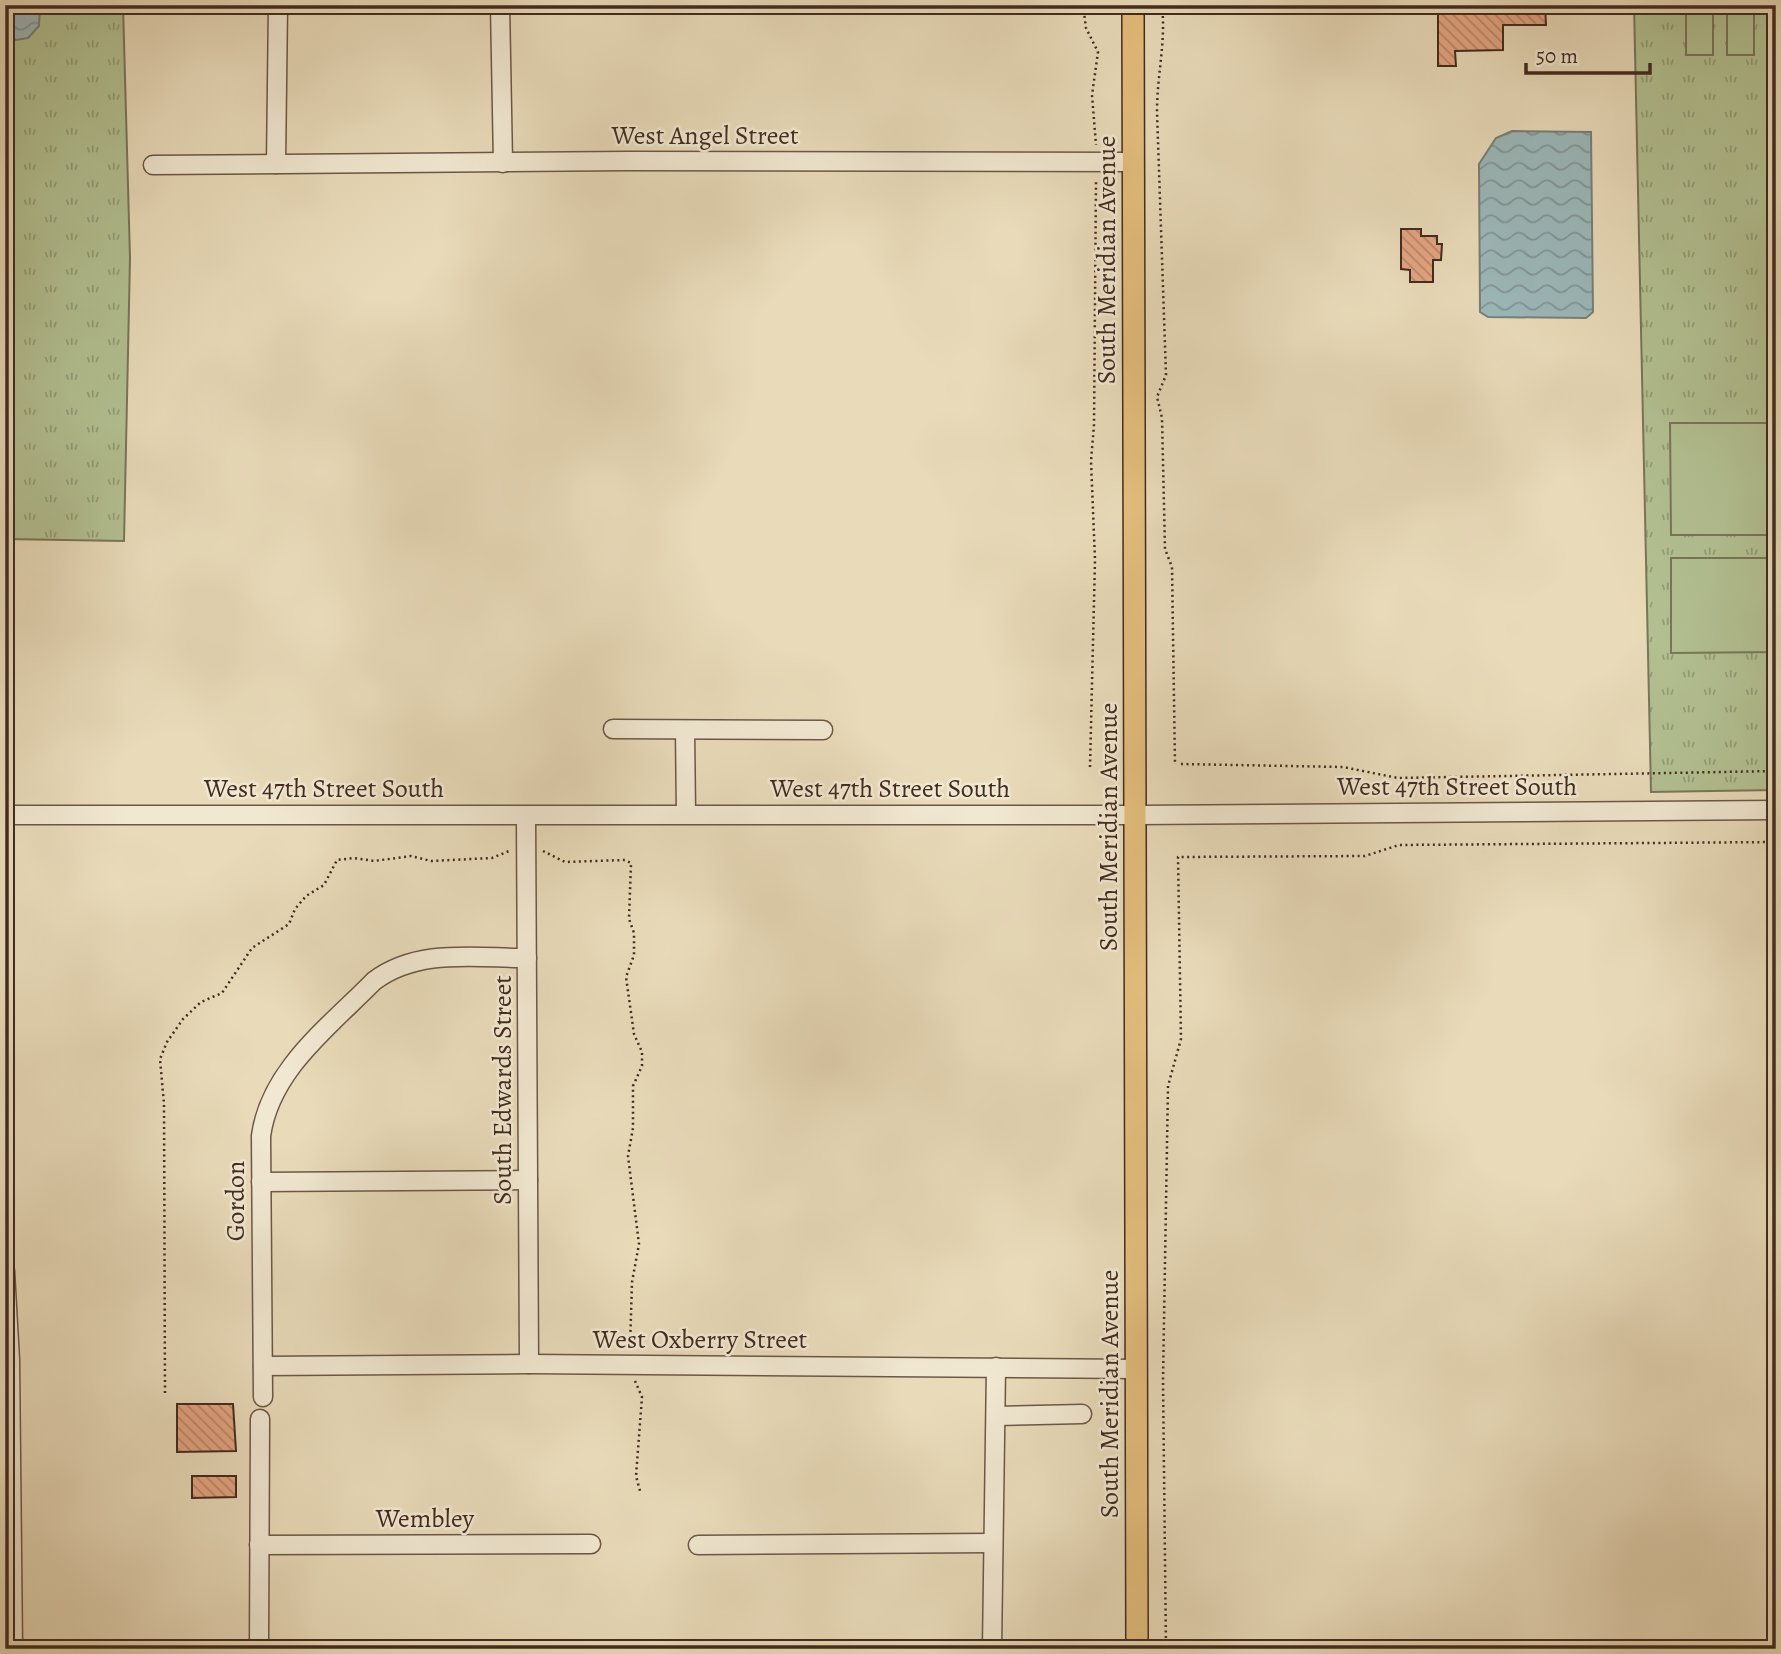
<svg xmlns="http://www.w3.org/2000/svg" width="1781" height="1654" font-family="Alegreya,serif">
  <style>
    .grass { fill: url(#grass-tufts); stroke: #7a765a; stroke-width: 2 }
    .pitch { fill: #b3c193; stroke: #7a765a; stroke-width: 2 }
    .water { fill: url(#water-waves); stroke: #78807c; stroke-width: 2 }
    .building { fill: url(#building-back-hatch); stroke: #422b20; stroke-width: 2 }
    .lines { fill: none; stroke-linecap: round; stroke-linejoin: round }
    .minor-casing { stroke: #6c5746; stroke-width: 21 }
    .major-casing { stroke: #422b20; stroke-width: 24 }
    .path { stroke: #422b20; stroke-width: 2.5; stroke-dasharray: 2 3.5; stroke-linecap: butt }
    .minor { stroke: #f1e8d2; stroke-width: 18 }
    .major { stroke: #e4be7d; stroke-width: 21 }
    .labels { text-anchor: middle; stroke-width: 5; stroke-linejoin: round; paint-order: stroke }
    .street-label { font-size: 26px; fill: #422b20; stroke: #f1e8d2 }
  </style>
  <defs>
    <pattern id="grass-tufts" width="24" height="20" patternUnits="userSpaceOnUse" patternTransform="scale(1.75)"><rect width="24" height="20" fill="#b3c193"/><path d="M3 7l-1-3M5 7V3M7 7l1-3M15 17l-1-3M17 17v-4M19 17l1-3" fill="none" stroke="#939d78"/></pattern>
    <pattern id="water-waves" width="16" height="10" patternUnits="userSpaceOnUse" patternTransform="scale(1.75)"><rect width="16" height="10" fill="#9cb8ba"/><path d="M0 5q4-4 8 0t8 0" fill="none" stroke="#819697"/></pattern>
    <pattern id="building-back-hatch" width="6" height="6" patternUnits="userSpaceOnUse" patternTransform="scale(1.75)"><rect width="6" height="6" fill="#e5a683"/><path d="M-1 5l2 2M0 0l6 6M5-1l2 2" fill="none" stroke="#bb876b"/></pattern>
  </defs>
  <rect width="100%" height="100%" fill="#e9dbba"/>
  <filter id="stains"><feTurbulence type="fractalNoise" baseFrequency=".00286" numOctaves="4"/><feColorMatrix values="0 0 0 0 .2 0 0 0 0 .09 0 0 0 0 .02 0 0 0 .5 -.17"/></filter>
  <radialGradient id="worn" r=".72"><stop offset=".6" stop-color="#630" stop-opacity="0"/><stop offset="1" stop-color="#630" stop-opacity=".3"/></radialGradient>
  <g class="grass">
    <path d="M5,5H123L130,258L124,541L5,539Z"/>
    <path d="M1634,5H1776V790L1651,792Z"/>
  </g>
  <g class="pitch">
    <rect x="1686" y="5" width="27" height="50"/>
    <rect x="1727" y="5" width="27" height="50"/>
    <path d="M1670,423H1776V535H1671Z"/>
    <path d="M1671,558H1776V652L1671,653Z"/>
  </g>
  <g class="water">
    <path d="M5,5H40L39,26L28,38L16,40L5,35Z"/>
    <path d="M1512,131L1591,132L1593,312L1586,318L1488,317L1480,312L1479,164L1496,138Z"/>
  </g>
  <g class="building">
    <path d="M1438,5H1545L1546,25H1503V50L1455,51L1456,66H1438Z"/>
    <path d="M1401,229H1421V236H1437V244H1442L1441,260H1433V282H1410V270L1401,269Z"/>
    <path d="M177,1404H233L236,1451L177,1452Z"/>
    <path d="M192,1476H236V1497L192,1498Z"/>
  </g>
  <g class="lines">
    <g class="minor-casing">
      <g id="minor">
        <path d="M500,5L503,163"/>
        <path d="M276,164L278,5"/>
        <path d="M153,165L628,161L1133,162"/>
        <path d="M613,729L823,730"/>
        <path d="M685,730L686,814"/>
        <path d="M5,815H1137L1776,810"/>
        <path d="M526,816L529,1364"/>
        <path d="M261,1182L528,1180"/>
        <path d="M5,1271L10,1360L13,1649"/>
        <path d="M263,1366L529,1364L1137,1369"/>
        <path d="M263,1397L261,1136C270,1070 329,1027 374,981C418,948 474,958 527,958"/>
        <path d="M996,1416L1082,1414"/>
        <path d="M259,1545L591,1544"/>
        <path d="M698,1545L992,1543"/>
        <path d="M259,1649L260,1419"/>
        <path d="M992,1649L996,1367"/>
      </g>
    </g>
    <g class="major-casing">
      <path id="major" d="M1133,5L1137,1649"/>
    </g>
    <g class="path">
      <path d="M1083,5L1086,28L1098,52L1092,95L1096,145"/>
      <path d="M1162,5C1166,43 1157,74 1157,112L1166,375L1157,397L1162,418L1165,549L1172,567L1175,765"/>
      <path d="M1181,764L1343,767L1398,778L1776,771"/>
      <path d="M1090,767L1095,560L1091,461L1094,425L1096,179"/>
      <path d="M543,851L565,862L625,860L631,863L629,919L634,933V955L626,977L634,1034L642,1052V1066L633,1086V1128L628,1156L639,1244L632,1282L630,1347"/>
      <path d="M635,1381L642,1397L636,1476L640,1491"/>
      <path d="M165,1393L164,1104L160,1059L167,1042L183,1019L201,1002L222,993L252,948L289,924L295,909L306,896L324,885L337,860L354,858L374,861L411,856L431,861L492,858L509,851"/>
      <path d="M1166,1649L1163,1380L1168,1086L1181,1039L1178,857L1365,856L1399,845L1776,842"/>
    </g>
    <use href="#minor" class="minor"/>
    <use href="#major" class="major"/>
  </g>
  <g class="labels">
    <g class="street-label">
      <text x="705" y="144">West Angel Street</text>
      <text transform="translate(1106 260) rotate(-90)" y="9">South Meridian Avenue</text>
      <text x="1457" y="795">West 47th Street South</text>
      <text x="324" y="797">West 47th Street South</text>
      <text x="890" y="797">West 47th Street South</text>
      <text transform="translate(1108 827) rotate(-90)" y="9">South Meridian Avenue</text>
      <text transform="translate(502 1090) rotate(-90)" y="9">South Edwards Street</text>
      <text transform="translate(235 1201) rotate(-90)" y="9">Gordon</text>
      <text x="700" y="1348">West Oxberry Street</text>
      <text transform="translate(1109 1394) rotate(-90)" y="9">South Meridian Avenue</text>
      <text x="425" y="1527">Wembley</text>
    </g>
  </g>
  <rect width="1781" height="1654" fill="none" stroke="#e9dbba" stroke-width="28"/>
  <rect x="7" y="7" width="1767" height="1640" fill="none" stroke="#422b20" stroke-width="3.5"/>
  <rect x="14" y="14" width="1753" height="1626" fill="none" stroke="#422b20" stroke-width="2"/>
  <path d="M1526 63v10h124v-10" fill="none" stroke="#422b20" stroke-width="3.5"/>
  <text x="1536" y="63" font-size="21" fill="#422b20" stroke="#f1e8d2" stroke-width="5" paint-order="stroke">50 m</text>
  <rect width="100%" height="100%" filter="url(#stains)"/>
  <rect width="100%" height="100%" fill="url(#worn)"/>
</svg>
